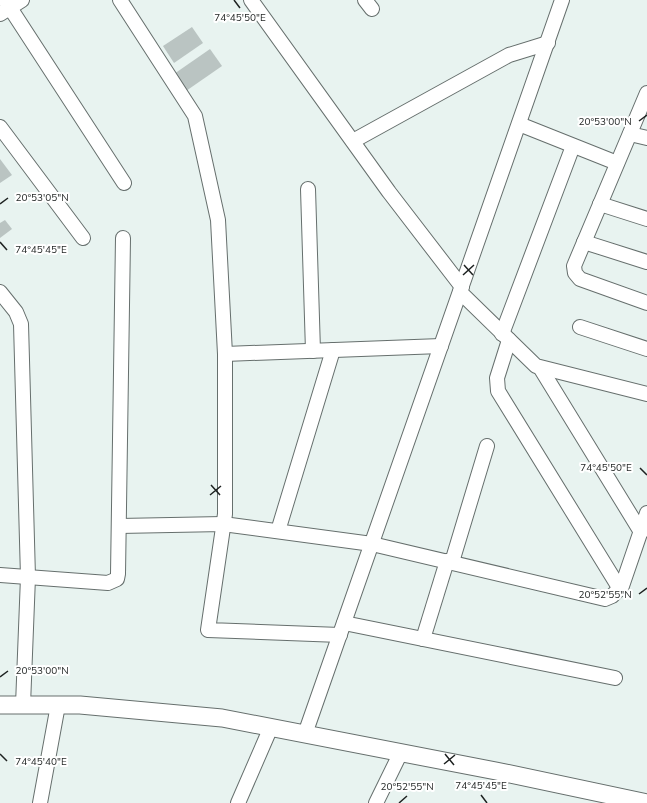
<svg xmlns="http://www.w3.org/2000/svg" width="647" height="803" font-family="'Nunito Sans',sans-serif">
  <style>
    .building { fill: #bac4c2 }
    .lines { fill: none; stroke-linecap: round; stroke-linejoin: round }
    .minor-casing { stroke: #666f6d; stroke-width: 16 }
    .tertiary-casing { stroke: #666f6d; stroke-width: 19 }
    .minor { stroke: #fff; stroke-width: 14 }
    .tertiary { stroke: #fff; stroke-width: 17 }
    .ticks { fill: none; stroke: #1e2221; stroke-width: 1.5 }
    .ticks-label { font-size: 10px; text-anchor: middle; fill: #1e2221; stroke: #fff; stroke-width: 4; stroke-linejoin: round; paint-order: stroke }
  </style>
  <rect width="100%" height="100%" fill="#e8f3f0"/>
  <g class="building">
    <path d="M192,27L203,43L174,63L163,46Z"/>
    <path d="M210,49L222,66L186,91L174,74Z"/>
    <path d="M0,159L12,175L0,183Z"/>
    <path d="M5,220L12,229L0,238V223Z"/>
  </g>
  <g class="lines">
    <g class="minor-casing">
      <g id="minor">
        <path d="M5,0L124,183"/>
        <path d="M120,0L195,116L218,220L225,354V514L208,630L340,635"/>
        <path d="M251,0L389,192L462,287"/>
        <path d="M365,0L372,9"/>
        <path d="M0,14L22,0"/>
        <path d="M647,93L574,266L575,273L580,279L647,303"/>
        <path d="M519,124L617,163"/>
        <path d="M0,127L83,238"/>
        <path d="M630,134L647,138"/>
        <path d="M353,141L509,55L548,43"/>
        <path d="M308,189L313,351"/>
        <path d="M600,204L647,219"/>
        <path d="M584,242L647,262"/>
        <path d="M0,292L16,312L21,324L28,577L23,705"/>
        <path d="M460,292L536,366L647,394"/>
        <path d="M580,327L647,349"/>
        <path d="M502,334L573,146"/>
        <path d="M509,340L497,378L498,391L620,589"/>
        <path d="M225,354L441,346"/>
        <path d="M541,369L641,532"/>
        <path d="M119,526L223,524L372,544L605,599L612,596L622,586L647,513"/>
        <path d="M278,531L333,350"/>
        <path d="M452,562L487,446"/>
        <path d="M0,575L108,583L117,579L118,574L123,238"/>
        <path d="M344,623L615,678"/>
        <path d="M423,639L447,561"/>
        <path d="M305,734L562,0"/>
        <path d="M40,803L58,705"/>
        <path d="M238,803L271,727"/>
        <path d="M376,803L401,752"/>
      </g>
    </g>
    <g class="tertiary-casing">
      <path id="tertiary" d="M0,705H80L222,718L496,771L647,803"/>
    </g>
    <use href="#minor" class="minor"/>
    <use href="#tertiary" class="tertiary"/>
  </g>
  <path class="ticks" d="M234,0L240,8M639,121L647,115M0,204L8,198M0,242L7,250M464,265L473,275M463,275L474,265M640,468L647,475M211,485L220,495M210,495L221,486M639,594L647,588M0,677L8,671M0,754L7,761M445,754L454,765M444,764L455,755M481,795L487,803M399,803L407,796"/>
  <g class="ticks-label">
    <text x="240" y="21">74°45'50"E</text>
    <text x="605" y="125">20°53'00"N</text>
    <text x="42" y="201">20°53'05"N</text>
    <text x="41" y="253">74°45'45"E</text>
    <text x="606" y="471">74°45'50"E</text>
    <text x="605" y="598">20°52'55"N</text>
    <text x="42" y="674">20°53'00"N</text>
    <text x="41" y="765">74°45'40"E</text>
    <text x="481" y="789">74°45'45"E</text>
    <text x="407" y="790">20°52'55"N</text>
  </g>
</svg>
